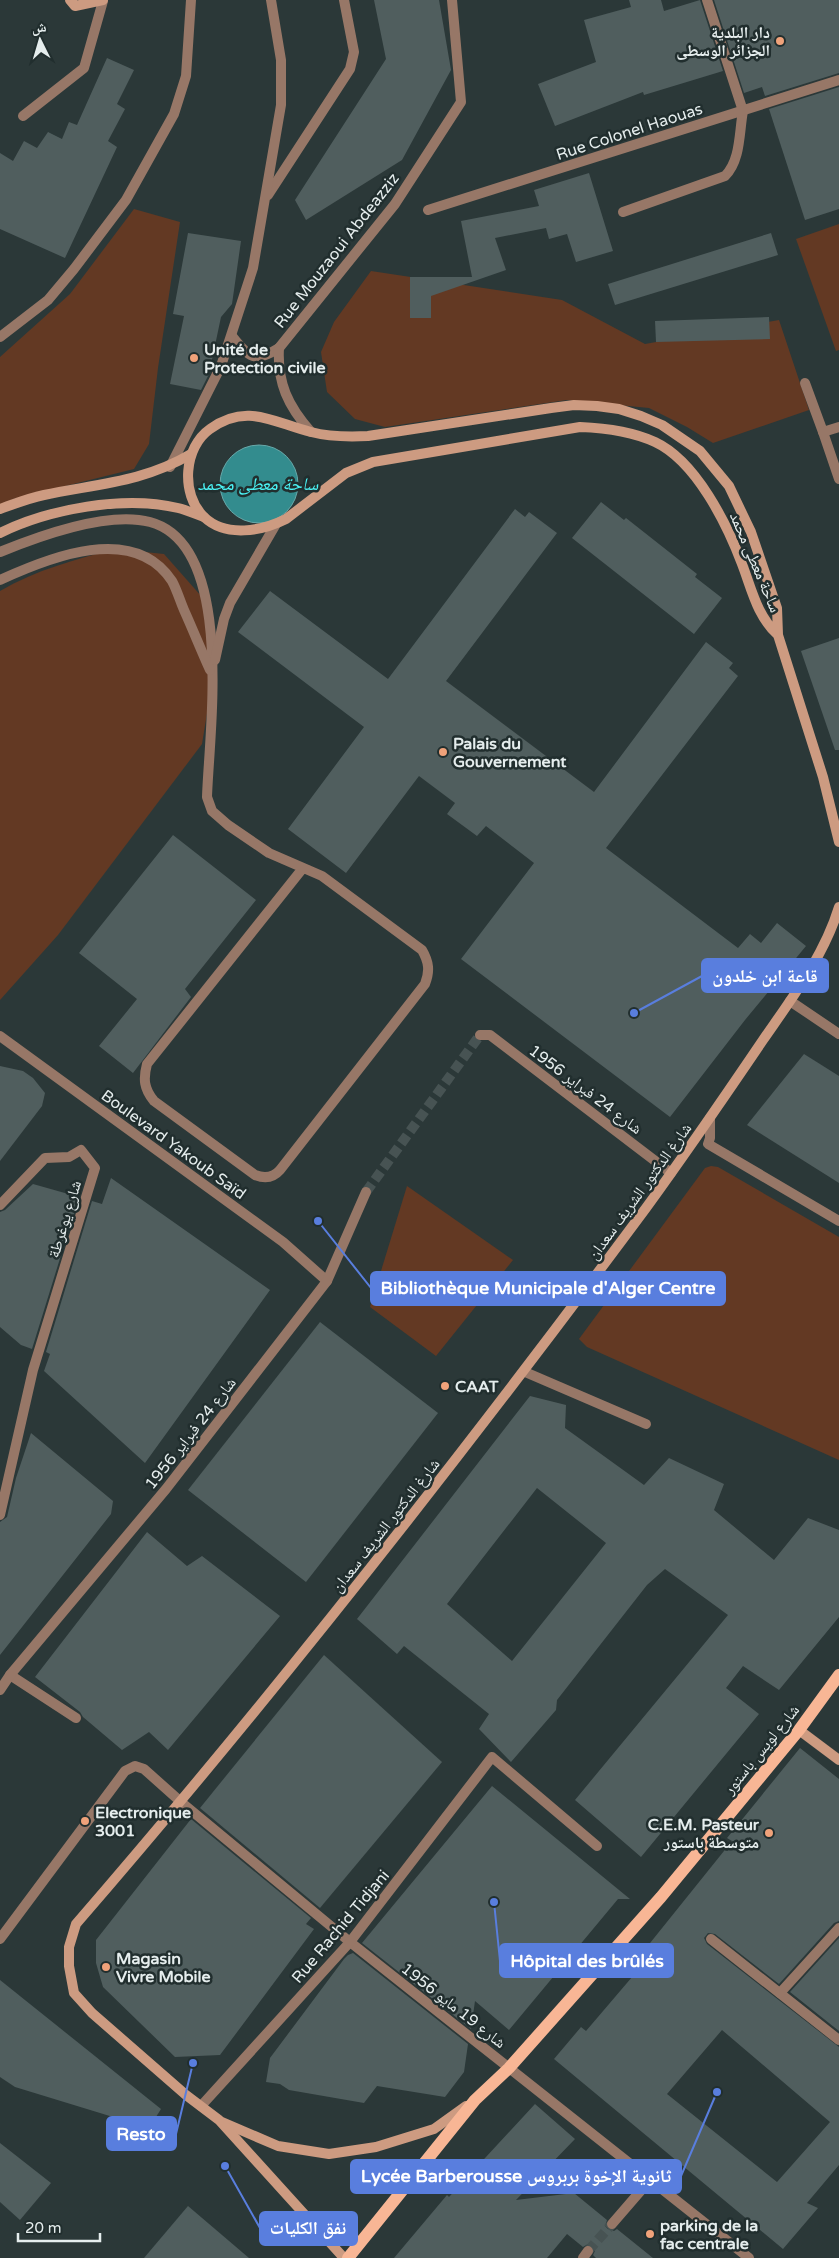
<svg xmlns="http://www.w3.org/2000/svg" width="839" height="2258" font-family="'Varela Round','Noto Naskh Arabic',sans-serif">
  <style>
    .green { fill: #633923 }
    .water { fill: #338c8e; stroke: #68a9aa }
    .building { fill: #505e5e; fill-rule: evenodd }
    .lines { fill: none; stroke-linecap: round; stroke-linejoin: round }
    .street-tunnel { stroke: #475353; stroke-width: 10; stroke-dasharray: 10 5; stroke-linecap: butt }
    .lane { stroke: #977767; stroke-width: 10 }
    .street { stroke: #977767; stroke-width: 10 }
    .secondary { stroke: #cd9b81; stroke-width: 10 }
    .primary { stroke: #f8b695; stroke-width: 12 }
    .poi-dot { fill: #f0a27a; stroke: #212e2e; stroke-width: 2 }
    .labels { text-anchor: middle; stroke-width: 5; stroke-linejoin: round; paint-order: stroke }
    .poi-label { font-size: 16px; font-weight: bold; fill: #e5eded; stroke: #212e2e; text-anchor: start }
    .street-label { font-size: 16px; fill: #e5eded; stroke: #212e2e }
    .water-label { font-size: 18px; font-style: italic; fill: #4bf3f5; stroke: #212e2e }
    .leader { fill: none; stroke: #597ede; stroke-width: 2 }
    .callout-dot { fill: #597ede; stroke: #212e2e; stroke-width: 2 }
    .callout { fill: #597ede; stroke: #597ede; stroke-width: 2 }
    .callout-label { font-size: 18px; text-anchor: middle; font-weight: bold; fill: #fff }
  </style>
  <rect width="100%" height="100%" fill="#2b3838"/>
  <g class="green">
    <path d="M134,209L180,222L158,368L149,444L134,469L13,499L0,506V357L70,294Z"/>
    <path d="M839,224V350L836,351L796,239Z"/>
    <path d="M371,271L562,300L645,344L779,320L809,410L713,443L687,427L649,408L567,400L385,427L355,419L327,392L321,352L334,322Z"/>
    <path d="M116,549L164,554L202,597L213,650L210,695L202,744L58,935L0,1000V591C36,570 76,559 116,549Z"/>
    <path d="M711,1166L718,1167L839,1237V1460L587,1347L579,1339L705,1168Z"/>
    <path d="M407,1186L513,1260L436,1356L370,1307Z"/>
  </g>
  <circle class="water" cx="259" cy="484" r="39"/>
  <g class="building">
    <path d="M374,0H439L451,70L402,160L306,220L295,200L386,59Z"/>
    <path d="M629,0H661L664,11L700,0L723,71L644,95L643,92L555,126L538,84L596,62L584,20L631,7Z"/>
    <path d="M714,0H839V73L765,96L762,87L744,93Z"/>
    <path d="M107,58L134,70L117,104L125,109L108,141L117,147L65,258L0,229V153L13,161L24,141L37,148L48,132L62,139L69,122L77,125Z"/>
    <path d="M839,87V209L805,220L769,109Z"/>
    <path d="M589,173L613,251L576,262L567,234L549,239L546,228L495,238L506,270L431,296V318H410V277H472L461,221L539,206L534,190Z"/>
    <path d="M188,233L241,241L232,304L221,317L209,374L201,390L170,384L184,316L173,314Z"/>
    <path d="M771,233L778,255L615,305L608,284Z"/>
    <path d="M769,317L770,339L656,342L655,321Z"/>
    <path d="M601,502L624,520L626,518L697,574L695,577L722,598L694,634L572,538Z"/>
    <path d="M515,509L525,517L529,512L557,533L446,681L594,792L706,642L733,663L729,668L738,676L606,848L738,948L750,934L761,943L777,923L806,946L745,1020L670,1117L461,959L534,863L486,826L477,836L447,814L455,803L419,776L346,873L288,829L364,727L238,632L270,591L388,679Z"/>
    <path d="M839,638V750H835L801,651Z"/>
    <path d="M173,835L256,900L185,989L191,997L133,1073L99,1046L137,999L79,953Z"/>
    <path d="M804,1054L839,1076V1183L747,1125Z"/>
    <path d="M0,1066L23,1071L33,1078L45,1093L42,1106L0,1161Z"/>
    <path d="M111,1178L270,1290L145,1463L44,1371L50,1354L46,1352L92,1201L102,1204Z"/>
    <path d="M33,1184L79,1197L32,1349L21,1345L0,1327V1212L5,1210Z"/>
    <path d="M320,1322L438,1413L306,1582L188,1490Z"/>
    <path d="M530,1396L566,1405L565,1428L644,1485L669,1458L724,1484L714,1510L774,1560L808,1518L839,1530V1617L779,1690L743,1666L726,1688L759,1714L641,1857L575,1800L728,1615L665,1569L647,1585L557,1700L556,1710L511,1762L479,1729L489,1714L404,1646L397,1654L357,1619ZM537,1488L606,1543L512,1661L447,1604Z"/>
    <path d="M31,1433L113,1501L111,1514L0,1655V1522L7,1517L16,1478Z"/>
    <path d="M147,1532L187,1566L202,1556L280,1616L168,1750L149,1732L122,1750L83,1717L80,1712L35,1677Z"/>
    <path d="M324,1655L442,1762L320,1908L200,1808Z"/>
    <path d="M800,1748L839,1779V1921L834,1923L779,1984L715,1934L708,1933L704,1938L707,1944L839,2047V2165L807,2203L818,2208L783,2249L554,2059L581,2027L586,2031L644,1963L638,1958L732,1841L727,1838ZM722,2030L830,2122L777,2182L667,2094Z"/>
    <path d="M492,1786L630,1899H618L509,2030L475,2001L471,2029L362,1943Z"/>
    <path d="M191,1819L311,1918L306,1924L314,1929L220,2055L175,2057L103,1987L96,1963V1940Z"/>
    <path d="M839,1938V2031L790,1992Z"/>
    <path d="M353,1953L468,2044L464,2072L445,2097L377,2086L364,2103L289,2090L280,2084L266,2082L270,2058L344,1959L348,1955Z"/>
    <path d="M0,1980L161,2109L149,2128L15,2087L0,2077Z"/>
    <path d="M535,2104L575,2139L516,2200L574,2193L607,2220L605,2226L608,2229L614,2231L617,2229L653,2258H596L593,2255L595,2251L592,2246L588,2244L583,2247L567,2234L547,2258H394L447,2195L449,2197Z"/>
    <path d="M0,2143L51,2183L20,2220L0,2202Z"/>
    <path d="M188,2206L249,2258H144Z"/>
  </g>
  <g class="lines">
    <g class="street-tunnel">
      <path d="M366,1192L480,1035"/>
      <path d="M588,2251L612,2224"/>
    </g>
    <g class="lane">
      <path d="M23,116L84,68L103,1"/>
      <path d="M623,212L725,176C741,160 739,132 743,111"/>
      <path d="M0,337L48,300L74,269L126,200L174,114L186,76L191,0"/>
      <path d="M805,383L823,432"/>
      <path d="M0,552C39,536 108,511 150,522C236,545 209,732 207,797L212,811L228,825L269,853L322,876L422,950C429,962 430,971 425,984L280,1170C273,1178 265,1179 255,1175L154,1101C144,1089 143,1079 147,1064L303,868"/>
      <path d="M0,580C50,557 134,523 172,581C177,590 180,601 184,610C193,630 201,650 210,670"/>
      <path d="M215,660L224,619L230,603L276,524"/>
    </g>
    <g class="street">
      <path d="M707,0L743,111"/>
      <path d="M268,195L350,69L354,52L344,0"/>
      <path d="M428,210L839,80"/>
      <path d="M232,336C249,358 255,363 279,348"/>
      <path d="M839,427L823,432L839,479"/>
      <path d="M311,432C288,406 277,383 279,348L395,204L461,102L452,0"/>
      <path d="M170,467L221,366L253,268L281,105V60L271,0"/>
      <path d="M790,1001L839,1034"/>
      <path d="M480,1035H490L671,1173"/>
      <path d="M0,1036L283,1242L327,1281"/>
      <path d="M710,1118V1138L708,1144L839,1221"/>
      <path d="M0,1205L45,1158L69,1157L81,1150L95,1168L33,1370L0,1515"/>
      <path d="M525,1372L646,1424"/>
      <path d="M10,1675L76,1718"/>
      <path d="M0,1690L10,1675L166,1489L327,1281L366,1192"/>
      <path d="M0,1939L125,1771L135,1766L144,1769L181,1802L350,1942L749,2258"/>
      <path d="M711,1939L839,2040"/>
      <path d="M780,1993L839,1928"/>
      <path d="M201,2106L350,1942L492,1757L597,1846"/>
      <path d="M612,2224L650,2180"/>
      <path d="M583,2258L588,2251"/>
    </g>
    <g class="secondary">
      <path d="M70,0L75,6L103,0"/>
      <path d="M0,509C14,504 29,498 44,495C96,484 144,482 191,454"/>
      <path d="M0,533C49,509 124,495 178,508C187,510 195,514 204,517"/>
      <path d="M778,635C757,616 752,590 742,564C727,524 696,461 655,442C631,431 606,428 580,427L373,462L346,473L286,519C262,531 226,538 204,517C180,494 184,447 210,429C247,402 274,423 311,432C330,437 349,437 368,436L551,408L574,405L597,406L619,409L641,416L662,425L700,451L729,486L751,532L777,608L778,635L823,777L839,842"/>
      <path d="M799,1730L839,1760"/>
      <path d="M222,2122L278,2146L329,2154L376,2147L434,2129L466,2106"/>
      <path d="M344,2258L219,2120L186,2095L92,2013L74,1993L69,1966V1947L76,1924C276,1693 464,1453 646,1208C686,1153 725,1096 763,1040C792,998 824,956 839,907"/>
    </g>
    <path class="primary" d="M348,2258L475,2100L509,2068L661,1897L799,1730L839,1675"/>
  </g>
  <g class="poi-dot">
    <circle cx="780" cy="41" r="5"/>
    <circle cx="194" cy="358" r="5"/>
    <circle cx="443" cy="752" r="5"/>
    <circle cx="445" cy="1386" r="5"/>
    <circle cx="85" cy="1821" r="5"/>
    <circle cx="769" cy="1833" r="5"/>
    <circle cx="106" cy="1967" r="5"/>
    <circle cx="650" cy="2234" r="5"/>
  </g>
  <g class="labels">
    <g class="poi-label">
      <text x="770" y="38" text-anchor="end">دار البلدية<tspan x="770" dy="18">الجزائر الوسطى</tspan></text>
      <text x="204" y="355">Unité de<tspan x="204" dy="18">Protection civile</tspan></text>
      <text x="453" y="749">Palais du<tspan x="453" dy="18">Gouvernement</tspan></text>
      <text x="455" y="1392">CAAT</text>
      <text x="95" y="1818">Electronique<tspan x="95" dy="18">3001</tspan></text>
      <text x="759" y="1830" text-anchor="end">C.E.M. Pasteur<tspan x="759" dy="18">متوسطة باستور</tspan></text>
      <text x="116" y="1964">Magasin<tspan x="116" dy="18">Vivre Mobile</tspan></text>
      <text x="660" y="2231">parking de la<tspan x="660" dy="18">fac centrale</tspan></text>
    </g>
    <g class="street-label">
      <text transform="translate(629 131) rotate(-18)" y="6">Rue Colonel Haouas</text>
      <text transform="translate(336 250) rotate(-52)" y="6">Rue Mouzaoui Abdeazziz</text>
      <text transform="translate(756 562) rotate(67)" y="6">ساحة معطى محمد</text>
      <text transform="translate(586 1089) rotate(37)" y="6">شارع 24 فبراير 1956</text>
      <text transform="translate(174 1144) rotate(36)" y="6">Boulevard Yakoub Saïd</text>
      <text transform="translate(639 1191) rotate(-54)" y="6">شارغ الدكتور الشريف سعدان</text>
      <text transform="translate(64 1219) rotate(-73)" y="6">شارع يوغرطة</text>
      <text transform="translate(190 1433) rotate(-52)" y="6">شارع 24 فبراير 1956</text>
      <text transform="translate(385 1525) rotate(-52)" y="6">شارغ الدكتور الشريف سعدان</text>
      <text transform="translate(761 1749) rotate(-51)" y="6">شارع لويس باستور</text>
      <text transform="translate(340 1926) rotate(-50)" y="6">Rue Rachid Tidjani</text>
      <text transform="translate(454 2005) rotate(38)" y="6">شارع 19 مايو 1956</text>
    </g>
    <g class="water-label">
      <text x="258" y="490">ساحة معطى محمد</text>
    </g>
  </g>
  <path class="leader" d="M634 1013L702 976M318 1221L371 1288M494 1902L500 1961M193 2063L176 2134M717 2092L681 2176M225 2166L260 2228"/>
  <g class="callout-dot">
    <circle cx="634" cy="1013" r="5"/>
    <circle cx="318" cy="1221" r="5"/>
    <circle cx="494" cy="1902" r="5"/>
    <circle cx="193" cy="2063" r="5"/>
    <circle cx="717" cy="2092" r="5"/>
    <circle cx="225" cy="2166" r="5"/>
  </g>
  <g class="callout">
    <rect x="702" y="959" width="126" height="33" rx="5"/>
    <rect x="371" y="1272" width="354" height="33" rx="5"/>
    <rect x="500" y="1944" width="173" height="33" rx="5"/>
    <rect x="107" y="2117" width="69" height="33" rx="5"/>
    <rect x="351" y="2160" width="330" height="33" rx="5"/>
    <rect x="260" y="2212" width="97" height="33" rx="5"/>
  </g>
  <g class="callout-label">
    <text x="765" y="982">قاعة ابن خلدون</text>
    <text x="548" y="1294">Bibliothèque Municipale d'Alger Centre</text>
    <text x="587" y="1967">Hôpital des brûlés</text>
    <text x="141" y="2140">Resto</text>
    <text x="516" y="2182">Lycée Barberousse ثانوية الإخوة بربروس</text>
    <text x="308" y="2234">نفق الكليات</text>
  </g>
  <g transform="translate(40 40) rotate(355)" stroke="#212e2e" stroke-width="4" paint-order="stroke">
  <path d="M0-4L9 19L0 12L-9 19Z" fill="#e5eded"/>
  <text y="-8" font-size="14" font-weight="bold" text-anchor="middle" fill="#e5eded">ش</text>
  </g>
  <path d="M18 2233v8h82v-8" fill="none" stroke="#e5eded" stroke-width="2.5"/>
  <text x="25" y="2233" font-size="15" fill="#e5eded" stroke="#212e2e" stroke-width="4" paint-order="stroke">20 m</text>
</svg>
